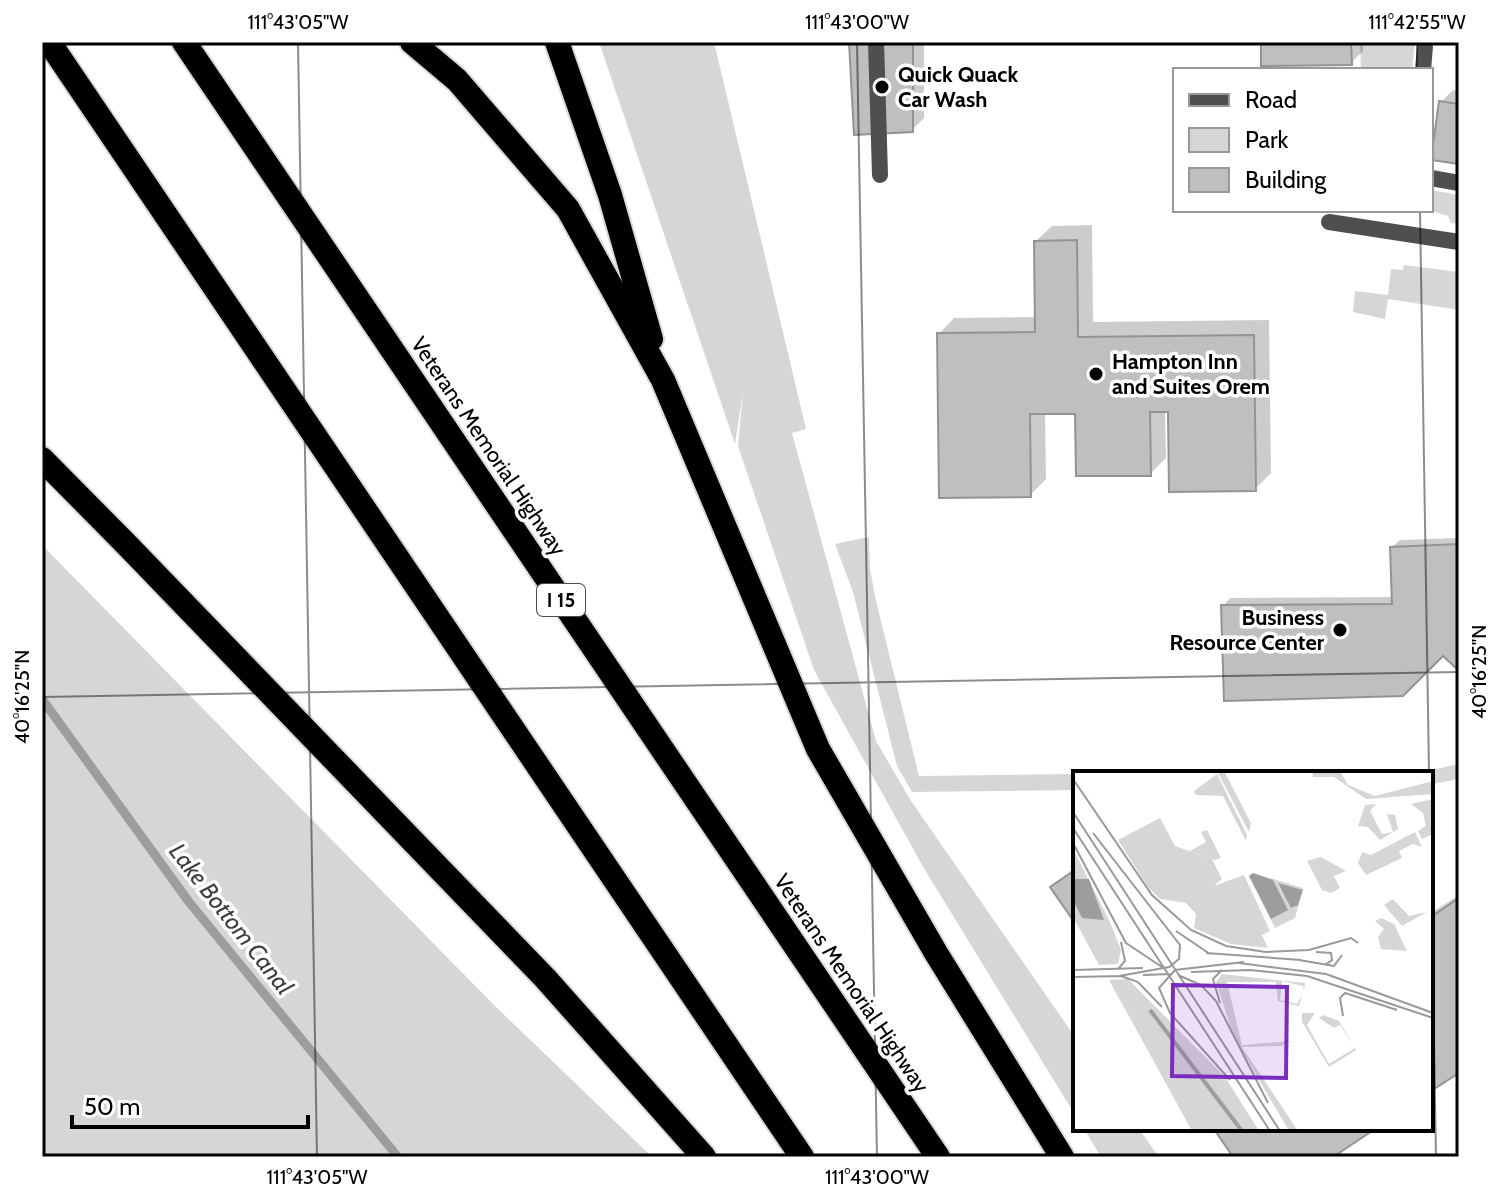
<svg xmlns="http://www.w3.org/2000/svg" width="1501" height="1199" font-family="Cabin,sans-serif">
  <style>
    .green { fill: #d6d6d6 }
    .shadow { fill: #0003 }
    .lines { fill: none; stroke-linecap: round; stroke-linejoin: round }
    .stream { stroke: #9d9d9d; stroke-width: 9 }
    .building { fill: #bfbfbf; stroke: #939393; stroke-width: 2 }
    .highway-casing { stroke: #dbdbdb; stroke-width: 28 }
    .lane { stroke: #4f4f4f; stroke-width: 16 }
    .street { stroke: #4f4f4f; stroke-width: 16 }
    .highway { stroke: #000; stroke-width: 24 }
    .ticks { fill: none; stroke: #000; stroke-width: 2; stroke-opacity: 0.45 }
    .poi-dot { fill: #000; stroke: #fff; stroke-width: 3 }
    .labels { text-anchor: middle; stroke-width: 7; stroke-linejoin: round; paint-order: stroke }
    .shield { fill: #fff; stroke: #4c4c4c; stroke-width: 2 }
    .shield-label { font-size: 20px; font-weight: bold; fill: #000 }
    .poi-label { font-size: 22px; font-weight: bold; fill: #000; stroke: #fff; text-anchor: start }
    .street-label { font-size: 22px; fill: #000; stroke: #fff }
    .water-label { font-size: 24px; font-style: italic; fill: #3e3e3e; stroke: #fff }
    .inset-river { fill: none; stroke: #9d9d9d; stroke-width: 4 }
    .inset-road { fill: none; stroke: #999; stroke-width: 2 }
    .view { fill: #7b2cbf; fill-opacity: 0.15; stroke: #7b2cbf; stroke-width: 4 }
    .inset-edge { fill: none; stroke: #000; stroke-width: 4 }
    .neatline { fill: none; stroke: #000; stroke-width: 3 }
    .ticks-label { font-size: 20px; text-anchor: middle; fill: #000 }
  </style>
  <rect width="100%" height="100%" fill="#fff"/>
  <g class="green">
    <path d="M599,42H714L806,429L792,433L876,741L911,801L1075,1037V1115L922,865L814,670L738,446L743,392L735,444Z"/>
    <path d="M1360,42H1415L1412,70H1361Z"/>
    <path d="M1431,190L1459,195V224L1451,223L1448,216L1430,210Z"/>
    <path d="M1404,265L1459,272V310L1388,299L1385,319L1353,312L1355,291L1388,295L1391,269L1403,270Z"/>
    <path d="M869,537L870,569L876,601L919,776L1075,774V790L912,792L897,766L853,592L835,544Z"/>
    <path d="M42,545L495,1006L652,1157H42Z"/>
    <path d="M1459,764V779L1433,784H1431V773H1218L1427,771Z"/>
    <path d="M1084,1129H1139L1159,1157H1101Z"/>
  </g>
  <g class="shadow">
    <path d="M851,42H924V118L912,130Z"/>
    <path d="M1263,42H1363V51L1351,63Z"/>
    <path d="M1453,90L1459,91V162L1441,102Z"/>
    <path d="M1092,225L1093,322L1269,320L1271,473L1255,489L1170,410H1165L1166,458L1150,474L1077,412H1045L1046,479L1030,495L939,334L954,318L1037,317L1036,241L1052,226Z"/>
    <path d="M1459,538V668L1443,653L1223,606L1230,598L1394,597L1392,547L1400,540Z"/>
    <path d="M1075,867V920L1053,887Z"/>
    <path d="M1459,895V1070L1431,1089V913Z"/>
  </g>
  <g class="lines">
    <path class="stream" d="M42,699L189,902L398,1157"/>
  </g>
  <g class="building">
    <path d="M849,42H913V132L854,135Z"/>
    <path d="M1261,42H1351L1352,65L1261,66Z"/>
    <path d="M1439,101L1459,104V164L1431,160Z"/>
    <path d="M1077,240L1078,337L1254,335L1256,491L1169,492L1168,412H1150L1151,476H1076L1075,414H1030L1031,497L939,498L937,333L1035,332L1034,241Z"/>
    <path d="M1459,544V671L1443,656L1403,696L1224,701L1221,605L1392,604L1390,547Z"/>
    <path d="M1075,870V923L1050,887Z"/>
    <path d="M1459,898V1073L1431,1091V917Z"/>
    <path d="M1214,1129H1375L1333,1157H1233Z"/>
  </g>
  <g class="lines">
    <g class="highway-casing">
      <g id="highway">
        <path d="M49,42L802,1157"/>
        <path d="M184,42L938,1157"/>
        <path d="M412,42L457,80L568,209L663,380L818,749L936,953L1062,1157"/>
        <path d="M557,42L610,195L651,339"/>
        <path d="M42,459L128,546L545,978L704,1157"/>
      </g>
    </g>
    <g class="lane">
      <path d="M876,42L880,175"/>
      <path d="M1423,70L1425,46"/>
      <path d="M1431,178L1459,183"/>
    </g>
    <path class="street" d="M1329,222L1459,242"/>
    <use href="#highway" class="highway"/>
  </g>
  <path class="ticks" d="M298,42L317,1157M857,42L877,1157M1417,42V70M1420,210L1429,773M42,697L1459,672M1431,867L1436,1157"/>
  <g class="poi-dot">
    <circle cx="882" cy="87" r="8"/>
    <circle cx="1096" cy="374" r="8"/>
    <circle cx="1340" cy="630" r="8"/>
  </g>
  <g class="labels">
    <rect class="shield" x="537" y="584" width="48" height="32" rx="6"/>
    <g class="shield-label">
      <text x="561" y="607">I 15</text>
    </g>
    <g class="poi-label">
      <text x="898" y="82">Quick Quack<tspan x="898" dy="25">Car Wash</tspan></text>
      <text x="1112" y="369">Hampton Inn<tspan x="1112" dy="25">and Suites Orem</tspan></text>
      <text x="1324" y="625" text-anchor="end">Business<tspan x="1324" dy="25">Resource Center</tspan></text>
    </g>
    <g class="street-label">
      <text transform="translate(489 446) rotate(56)" y="8">Veterans Memorial Highway</text>
      <text transform="translate(852 983) rotate(56)" y="8">Veterans Memorial Highway</text>
    </g>
    <g class="water-label">
      <text transform="translate(231 919) rotate(52)" y="8">Lake Bottom Canal</text>
    </g>
  </g>
  <g transform="translate(1073 771)">
    <rect width="360" height="360" fill="#fff"/>
    <path d="M151,0L178,52L176,61L145,2ZM239,0H267L275,14L302,25L360,10V23L293,28L261,6H240ZM144,3L174,64L173,70L150,25L123,24L121,20ZM303,33L297,40L309,63L320,61L314,43L322,44L325,58L307,69L295,56L285,55L292,34ZM87,47L102,75L139,88L149,108L141,115L171,104L197,160L189,164L195,177L158,173L121,157L123,143L113,132L87,128L75,116L45,69ZM342,61L349,76L340,73L326,80L329,87L293,104L285,92L289,81L298,84ZM0,78L36,149L48,179L45,193L26,194L0,146ZM248,86L273,100L261,105L267,117L258,122L249,119L234,90ZM180,102L230,117L222,147L202,157L176,105ZM320,128L336,145L354,141L329,155L311,134ZM308,147L321,153L334,180L308,178L305,166L311,158L302,150ZM149,203L232,212L231,219L230,215L209,210L207,229L224,233L229,224L226,235L205,230L203,211H154L169,274L219,270L208,275L169,276L225,360H216L161,266L143,211ZM55,208L152,306L186,360H119L36,209ZM229,242H242L234,254L256,293L282,277L267,254L261,257L246,247L250,244L266,250L283,279L256,296L229,251Z" fill="#d6d6d6"/>
    <path d="M134,59L148,87L142,89L117,80L133,71L128,61Z" fill="#d6d6d6"/>
    <path d="M360,28V63L349,68L345,60L353,55L350,42L338,33Z" fill="#d6d6d6"/>
    <path d="M180,102L200,109L215,139L198,148L176,105ZM0,108H16L31,149L9,147L0,129ZM205,112L230,119L225,134L218,137Z" fill="#9d9d9d"/>
    <path class="inset-river" d="M77,239L169,360"/>
    <path class="inset-road" d="M0,8L79,124L118,159L153,175L193,181L236,179L278,167L285,172M0,41L207,360M0,57L197,360M20,62L107,174L106,188L96,196L46,205M0,72L53,172L89,196M103,160L137,183M243,181L258,182L259,189L252,194M133,182L228,189M226,189L261,195L269,184M166,192L253,203L360,242M45,198L52,190L48,171M0,199L70,197M118,201L177,199L234,205L360,247M70,204L98,203M105,204L128,214L143,230L195,332M48,205L65,211L89,236M0,206L50,205M147,232L140,208L149,199M270,245L267,227L272,222L324,239M157,309L97,242L86,217L102,199L171,191"/>
    <path class="view" d="M100,214L214,216L213,307L99,305Z"/>
    <rect width="360" height="360" class="inset-edge"/>
  </g>
  <rect width="1501" height="1199" fill="none" stroke="#ffffff" stroke-width="88"/>
  <rect x="1173" y="68" width="260" height="144" fill="#ffffff" stroke="#999999" stroke-width="2"/>
  <rect x="1189" y="94" width="40" height="12" fill="#4f4f4f" stroke="#999999" stroke-width="2"/>
  <text x="1245" y="108" font-size="24" fill="#000000">Road</text>
  <rect x="1189" y="128" width="40" height="24" fill="#d6d6d6" stroke="#999999" stroke-width="2"/>
  <text x="1245" y="148" font-size="24" fill="#000000">Park</text>
  <rect x="1189" y="168" width="40" height="24" fill="#bfbfbf" stroke="#999999" stroke-width="2"/>
  <text x="1245" y="188" font-size="24" fill="#000000">Building</text>
  <path d="M72 1115v12h236v-12" fill="none" stroke="#000000" stroke-width="4"/>
  <text x="84" y="1115" font-size="24" fill="#000000" stroke="#ffffff" stroke-width="6" paint-order="stroke">50 m</text>
  <rect x="44" y="44" width="1413" height="1111" class="neatline"/>
  <g class="ticks-label">
    <text x="298" y="29">111°43'05"W</text>
    <text x="857" y="29">111°43'00"W</text>
    <text x="1417" y="29">111°42'55"W</text>
    <text transform="translate(1479 672) rotate(-90)" y="7">40°16'25"N</text>
    <text transform="translate(22 697) rotate(-90)" y="7">40°16'25"N</text>
    <text x="317" y="1184">111°43'05"W</text>
    <text x="877" y="1184">111°43'00"W</text>
  </g>
</svg>
